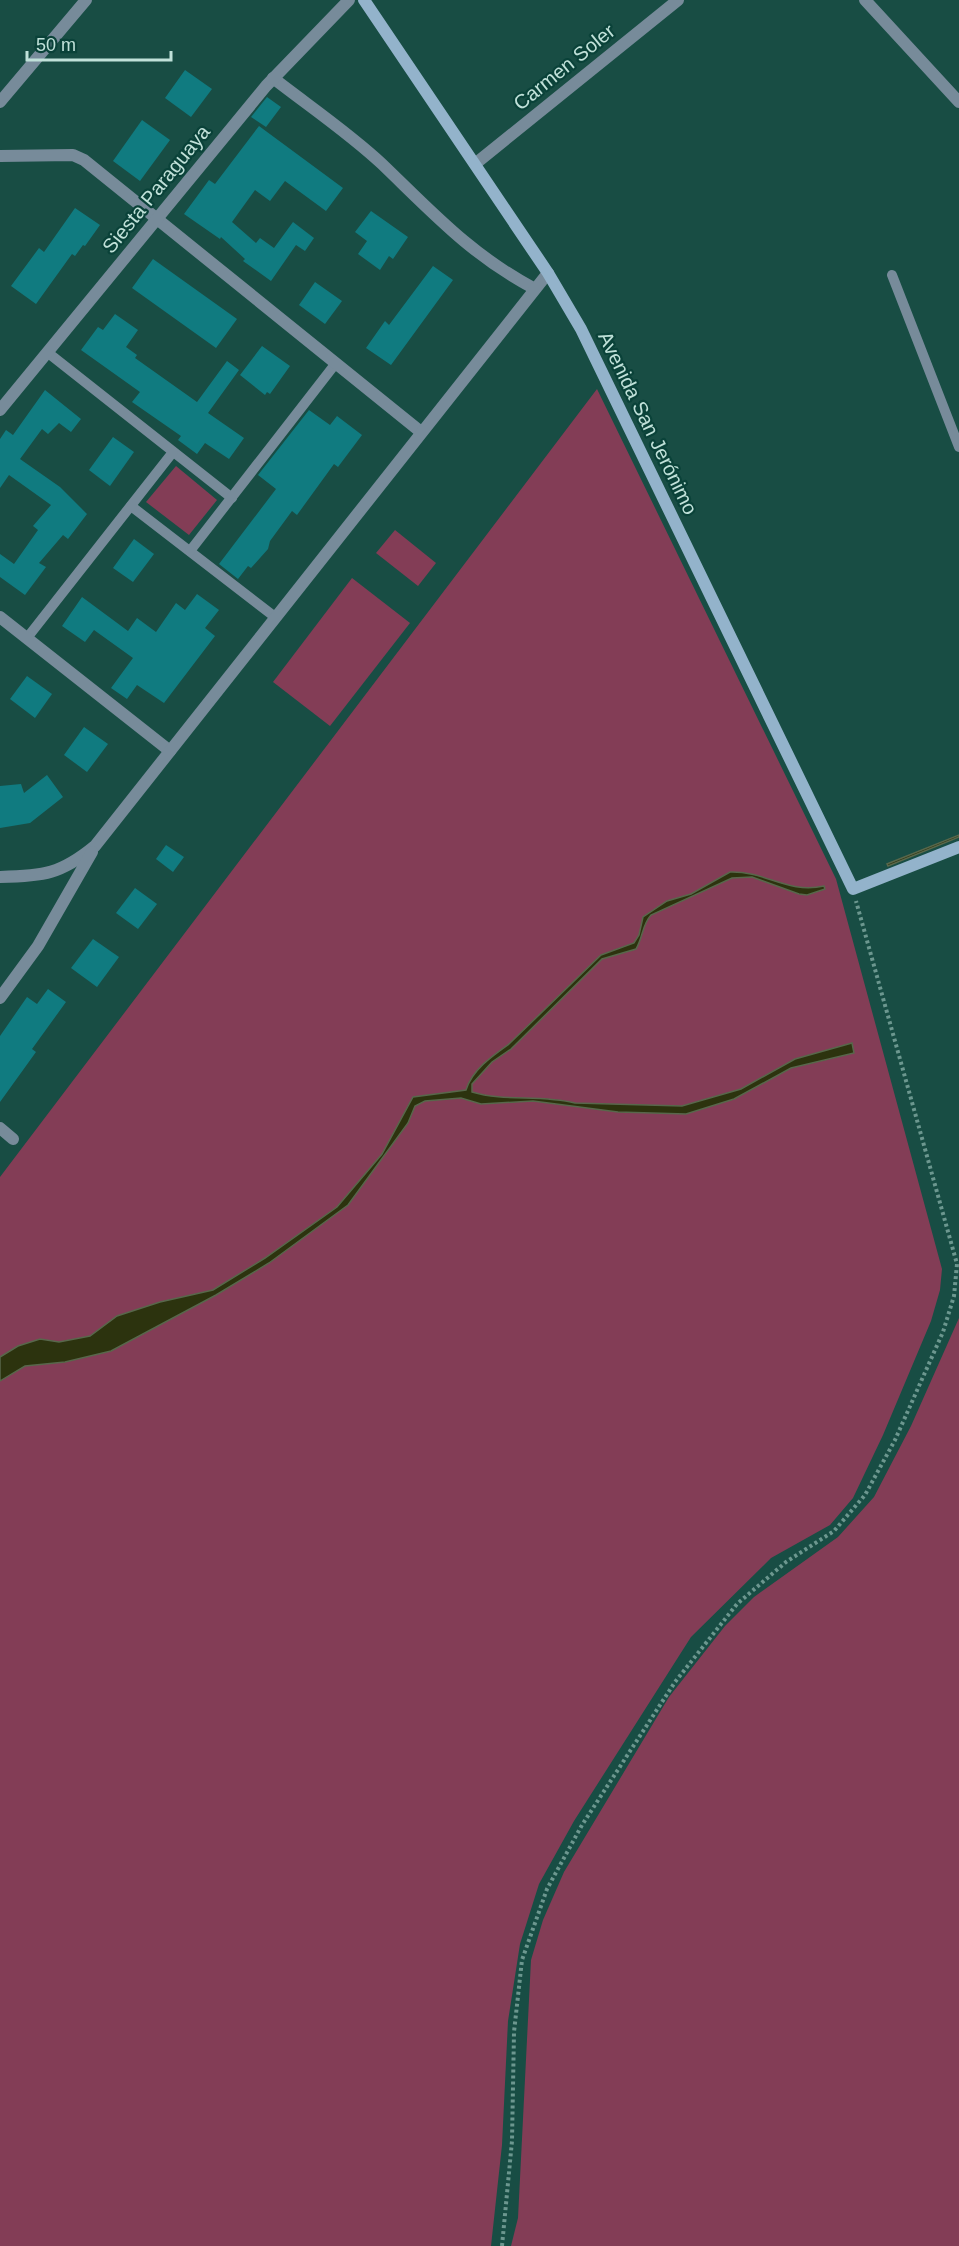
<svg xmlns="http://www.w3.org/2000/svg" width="959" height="2246" font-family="Helvetica,sans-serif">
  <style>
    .green { fill: #833d56 }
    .water { fill: #2c330e; stroke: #58674b; stroke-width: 1.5 }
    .building { fill: #107b80 }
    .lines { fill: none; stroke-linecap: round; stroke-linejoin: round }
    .path { stroke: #6c978f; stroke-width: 4; stroke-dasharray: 3 3; stroke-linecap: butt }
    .lane { stroke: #778b9a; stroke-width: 10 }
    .street { stroke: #778b9a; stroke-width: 12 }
    .secondary { stroke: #93b3cb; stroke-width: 12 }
    .labels { text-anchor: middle; stroke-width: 4.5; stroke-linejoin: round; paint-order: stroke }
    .street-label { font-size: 20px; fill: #c0e1d9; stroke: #0a4239 }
  </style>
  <rect width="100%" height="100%" fill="#184d44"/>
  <g class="green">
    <path d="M597,389L836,879L942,1269L940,1290L931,1321L883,1435L853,1498L830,1525L771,1558L691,1637L574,1821L539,1884L520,1944L508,2021L502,2145L491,2246H0V1177Z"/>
    <path d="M176,466L217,500L189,535L146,502Z"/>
    <path d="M395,530L436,563L418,586L376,553Z"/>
    <path d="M352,578L410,623L330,726L273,682Z"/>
    <path d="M959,1318V2246H511L518,2218L531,1960L543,1920L564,1872L669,1697L725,1626L754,1597L838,1537L874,1497L911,1426Z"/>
  </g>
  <g class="water">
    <path d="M959,835V837L888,866L887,864Z"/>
    <path d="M730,872C766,871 787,894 824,886L825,889L807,895L799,894L752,877L732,878L651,915C642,925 643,937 636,949L602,959L511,1049L492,1062L472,1084V1092C505,1102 541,1094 575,1103L682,1106L741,1089L795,1059L852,1043L854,1053L791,1068L734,1099L686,1114L618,1112L533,1101L481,1104L461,1098L425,1101L415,1106L408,1123L348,1205L269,1263L216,1295L111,1351L65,1362L25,1366L0,1381V1357L18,1346L40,1339L59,1342L90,1336L117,1316L160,1302L213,1290L265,1258L337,1207L382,1154L413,1097L466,1090C472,1070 492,1056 509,1044L601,955L634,943L639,935L643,917L667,901L691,894Z"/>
  </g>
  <g class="building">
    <path d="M185,70L212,89L191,117L165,98Z"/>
    <path d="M267,97L281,107L266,127L251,117Z"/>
    <path d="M142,120L170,140L140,181L113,161Z"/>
    <path d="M259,126L343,188L326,211L285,181L270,201L255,190L232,222L256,243L260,238L274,248L293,222L314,238L305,251L296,245L271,281L243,261L245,259L221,237L220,239L184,214L209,180L215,184Z"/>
    <path d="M75,208L100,225L85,246L83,245L75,256L72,254L36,304L11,286L39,248L44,252Z"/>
    <path d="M371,211L408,237L393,259L389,256L380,270L358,254L367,241L355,232Z"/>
    <path d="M153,259L237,319L216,348L132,288Z"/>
    <path d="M433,266L453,280L391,365L366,348L385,321L389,325Z"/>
    <path d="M315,282L342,301L325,324L299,305Z"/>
    <path d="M115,314L138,330L126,347L137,355L135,358L197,402L227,361L239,370L208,413L244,438L229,459L205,443L197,454L178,440L181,436L132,402L140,392L81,350L98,327L103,330Z"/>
    <path d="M262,346L290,366L270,394L267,392L265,395L240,375Z"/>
    <path d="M45,390L81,419L71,432L59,423L48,434L42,429L20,459L60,487L87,514L68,539L63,535L39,563L46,567L25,595L0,577V554L14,564L38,530L33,526L51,505L9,475L0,488V439L6,430L13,435Z"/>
    <path d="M309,410L330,425L337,416L362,435L338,467L334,464L297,515L292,511L270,541L268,549L251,568L248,566L238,579L219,564L276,489L258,475Z"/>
    <path d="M113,437L134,452L110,486L89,470Z"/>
    <path d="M134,539L154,554L133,582L113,568Z"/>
    <path d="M197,594L219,610L205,628L215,636L164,703L137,685L127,699L111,688L133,658L94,630L85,642L62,626L82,597L128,631L137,618L156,632L176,603L185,610Z"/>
    <path d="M27,676L52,694L35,718L10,699Z"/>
    <path d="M84,727L108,744L87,772L64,755Z"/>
    <path d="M47,775L63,797L30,823L0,828V786L21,784L24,793Z"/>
    <path d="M166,845L184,857L173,872L156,859Z"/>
    <path d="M135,888L157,904L138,929L116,913Z"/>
    <path d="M93,939L119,957L97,987L71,968Z"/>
    <path d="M48,989L66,1002L32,1049L36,1052L0,1102V1036L27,997L37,1004Z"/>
  </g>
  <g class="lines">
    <path class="path" d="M502,2246L512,2141L514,2032L522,1960L547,1889L582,1825L675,1682L737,1604L786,1562L834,1531L865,1495L895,1440L943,1332L954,1296L957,1264L856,901"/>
    <g class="lane">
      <path d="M892,275L959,447"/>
      <path d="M47,352L232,498"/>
      <path d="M131,506L275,617"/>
      <path d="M190,551L336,363"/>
      <path d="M27,638L173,452"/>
    </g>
    <g class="street">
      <path d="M865,0L959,102"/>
      <path d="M273,78C309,106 349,133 382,164C433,213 471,255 535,289"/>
      <path d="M0,102L86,0"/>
      <path d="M0,156L73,155L84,160L421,432"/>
      <path d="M475,164L678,0"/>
      <path d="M0,410L266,86L349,0"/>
      <path d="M0,617L170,751"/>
      <path d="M0,877C44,876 61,874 95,846L548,273"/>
      <path d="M0,998L38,946L92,852"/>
      <path d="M0,1128L13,1139"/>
    </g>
    <path class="secondary" d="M364,0L548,273L581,329L853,889L959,847"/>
  </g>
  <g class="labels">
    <g class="street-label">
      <text transform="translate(564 67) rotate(-39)" y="7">Carmen Soler</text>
      <text transform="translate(156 189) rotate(-51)" y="7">Siesta Paraguaya</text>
      <text transform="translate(648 423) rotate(64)" y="7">Avenida San Jerónimo</text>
    </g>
  </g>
  <path d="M27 51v9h144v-9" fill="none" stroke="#c0e1d9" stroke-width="3"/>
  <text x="36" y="51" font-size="18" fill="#c0e1d9" stroke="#0a4239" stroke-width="4.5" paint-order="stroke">50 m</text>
</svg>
